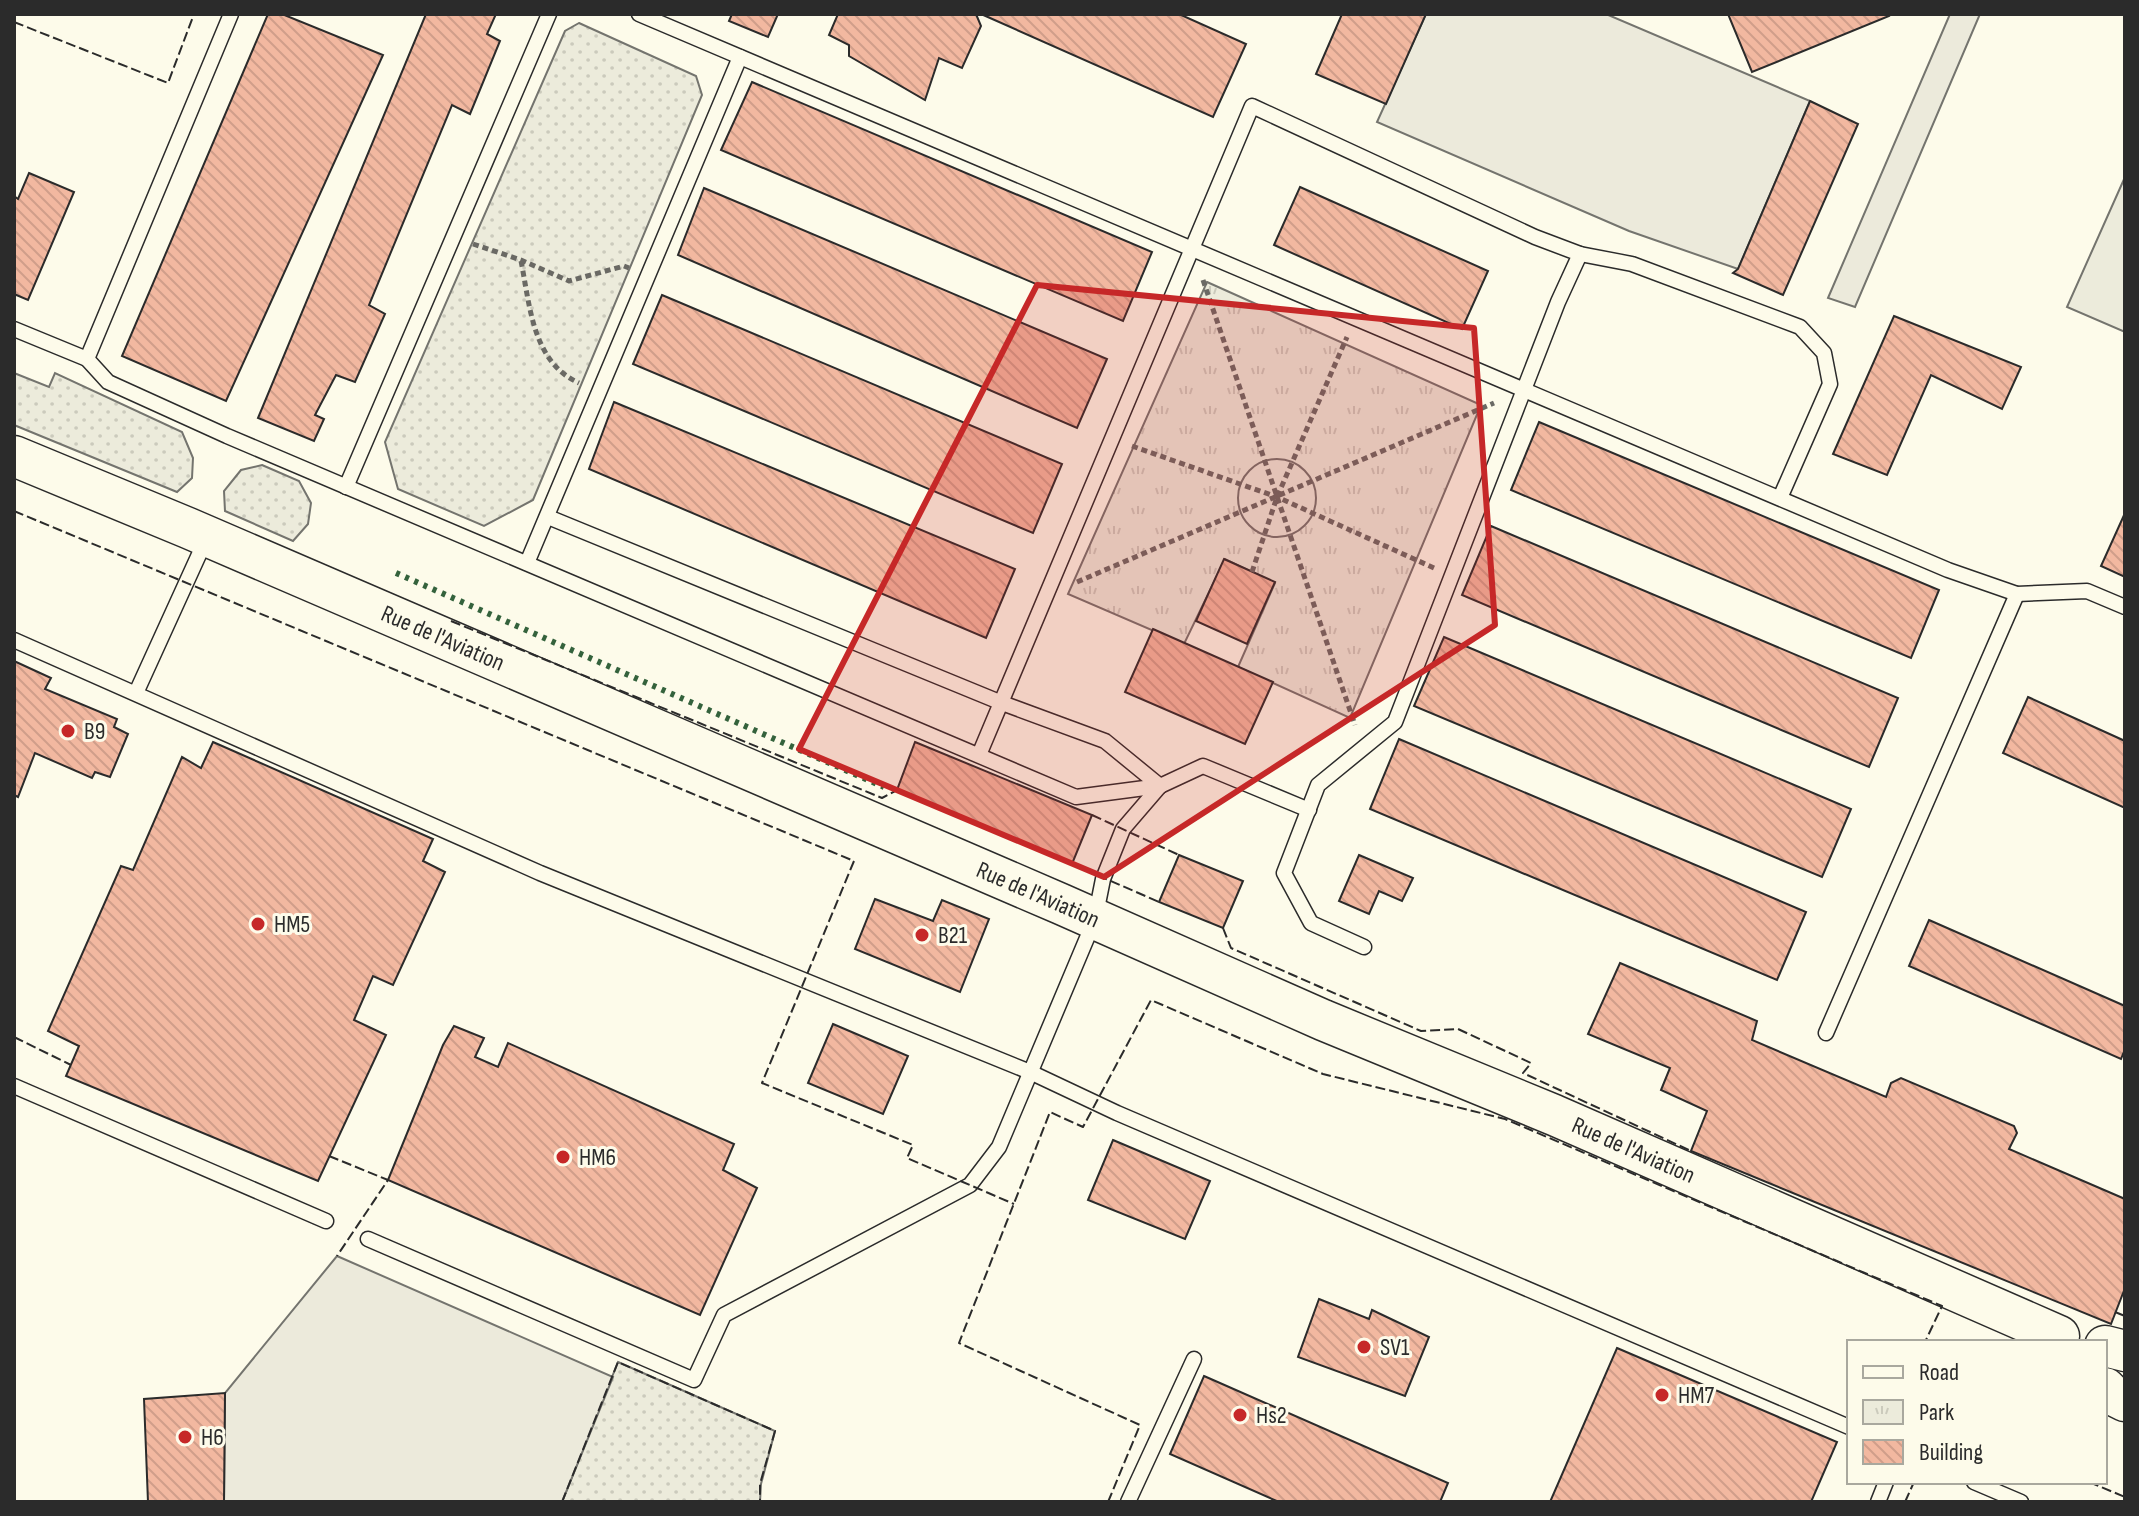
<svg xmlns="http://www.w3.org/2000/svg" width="2139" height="1516" font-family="'Sofia Sans Condensed',sans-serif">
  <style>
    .grass { fill: url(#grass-dots); stroke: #74746e; stroke-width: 2 }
    .park { fill: url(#park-tufts); stroke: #74746e; stroke-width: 2 }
    .pitch { fill: #ecebdb; stroke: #74746e; stroke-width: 2 }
    .parking { fill: #eceadb; stroke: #74746e; stroke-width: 2 }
    .building { fill: url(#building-back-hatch); stroke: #2b2b2b; stroke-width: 2 }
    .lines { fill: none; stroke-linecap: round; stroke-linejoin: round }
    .lane-casing { stroke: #2b2b2b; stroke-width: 17 }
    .secondary-casing { stroke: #2b2b2b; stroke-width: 43 }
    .path { stroke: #6a6964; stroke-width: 5; stroke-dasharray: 6 4; stroke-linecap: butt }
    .lane { stroke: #fdfbea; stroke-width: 14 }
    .secondary { stroke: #fdfbea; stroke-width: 40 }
    .hedge { stroke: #34623c; stroke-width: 6; stroke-dasharray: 4 6; stroke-linecap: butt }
    .fence { stroke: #2b2b2b; stroke-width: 2; stroke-dasharray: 10 4; stroke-linecap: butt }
    .marked { fill: #c62828; fill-opacity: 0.2; stroke: #c62828; stroke-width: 6; stroke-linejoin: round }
    .poi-dot { fill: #c62828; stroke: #fdfbea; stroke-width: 3 }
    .labels { text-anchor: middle; stroke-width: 6; stroke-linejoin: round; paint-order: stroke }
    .street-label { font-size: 24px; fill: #2b2b2b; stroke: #fdfbea }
    .poi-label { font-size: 24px; fill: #2b2b2b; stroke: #fdfbea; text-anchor: start }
  </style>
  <defs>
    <pattern id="grass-dots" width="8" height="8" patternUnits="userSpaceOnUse" patternTransform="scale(2)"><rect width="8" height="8" fill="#ecebdb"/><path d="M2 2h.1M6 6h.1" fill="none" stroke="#cbcabc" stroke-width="1.8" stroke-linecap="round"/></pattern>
    <pattern id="park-tufts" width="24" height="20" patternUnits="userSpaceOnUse" patternTransform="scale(2)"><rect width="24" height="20" fill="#ecebdb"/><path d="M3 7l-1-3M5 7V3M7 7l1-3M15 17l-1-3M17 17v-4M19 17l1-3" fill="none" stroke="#cbcabc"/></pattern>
    <pattern id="building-back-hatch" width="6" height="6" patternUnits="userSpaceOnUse" patternTransform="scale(2)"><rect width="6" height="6" fill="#f2b8a0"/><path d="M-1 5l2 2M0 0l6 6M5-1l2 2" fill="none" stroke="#d09e8a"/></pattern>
  </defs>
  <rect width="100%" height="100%" fill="#fdfbea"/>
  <g class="grass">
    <path d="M579,23L696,76L702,95L533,500L484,526L398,489L385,442L565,31Z"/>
    <path d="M14,373L49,387L55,373L182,432L193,458L192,478L177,492L14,425Z"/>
    <path d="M262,465L299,481L311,503L308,524L293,541L225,511L224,491L241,470Z"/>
    <path d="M618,1362L775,1431L761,1484L760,1502H562Z"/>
  </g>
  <path class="park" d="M1207,282L1481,405L1350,718L1238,667L1275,583L1225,559L1184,644L1068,594Z"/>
  <path class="pitch" d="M2125,177V332L2067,307Z"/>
  <g class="parking">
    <path d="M1426,14H1606L1810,101L1738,269L1629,231L1377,122Z"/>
    <path d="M1950,14H1980L1855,307L1828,298Z"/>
    <circle cx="1277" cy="498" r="39"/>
    <path d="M337,1256L613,1377L562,1502H224L225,1393Z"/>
  </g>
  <g class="building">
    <path d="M268,14H282L383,55L226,401L122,356Z"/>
    <path d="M426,14H496L487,34L500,41L470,114L452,105L369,305L385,314L355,382L336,375L315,415L324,419L314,441L258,418Z"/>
    <path d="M732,14H778L768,37L729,21Z"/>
    <path d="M838,14H976L981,26L962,68L939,58L925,100L849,56V45L829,35Z"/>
    <path d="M981,14H1179L1246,44L1213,117Z"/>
    <path d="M1342,14H1426L1386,104L1316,74Z"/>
    <path d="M1728,14H1888L1889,16L1752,72Z"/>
    <path d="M752,82L1152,252L1123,321L721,150Z"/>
    <path d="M1810,101L1858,124L1783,295L1733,273L1738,269Z"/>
    <path d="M29,173L74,192L28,300L14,294V196L18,199Z"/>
    <path d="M1300,187L1488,271L1462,329L1274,245Z"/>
    <path d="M704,188L1107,359L1077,428L678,255Z"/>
    <path d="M662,295L1062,464L1033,533L633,364Z"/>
    <path d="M1894,316L2021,367L2002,409L1931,375L1887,475L1833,454Z"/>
    <path d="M614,402L1015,569L986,638L589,469Z"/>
    <path d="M1539,422L1939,590L1911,658L1511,490Z"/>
    <path d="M2125,513V577L2101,566Z"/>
    <path d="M1491,526L1898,698L1869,767L1462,595Z"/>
    <path d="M1224,559L1275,582L1247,644L1196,621Z"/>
    <path d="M1153,629L1273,682L1245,744L1125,692Z"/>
    <path d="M1444,637L1851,809L1822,877L1414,706Z"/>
    <path d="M14,661L51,678L45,689L117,719L114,727L128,734L110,777L95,772L92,778L35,753L18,797L14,795Z"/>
    <path d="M2028,697L2125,741V808L2003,753Z"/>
    <path d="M1399,739L1806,912L1777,980L1370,809Z"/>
    <path d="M213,742L433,839L423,861L445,872L393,985L373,976L354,1020L386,1035L318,1181L66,1076L79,1046L48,1031L121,866L133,870L182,757L201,768Z"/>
    <path d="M915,742L1092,815L1072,864L897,790Z"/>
    <path d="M1179,855L1243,881L1223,928L1159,902Z"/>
    <path d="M1359,855L1413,878L1402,901L1379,891L1369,914L1339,901Z"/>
    <path d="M875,899L933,921L942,900L989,919L960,992L855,949Z"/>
    <path d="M1929,920L2125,1006V1049L2121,1059L1909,966Z"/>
    <path d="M1620,963L1757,1021L1752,1040L1886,1097L1891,1083L1901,1078L2014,1126L2017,1133L2009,1149L2125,1199V1288L2111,1324L1691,1151L1707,1111L1661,1090L1670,1068L1588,1034Z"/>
    <path d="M833,1024L908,1056L883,1114L808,1083Z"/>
    <path d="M454,1026L484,1038L475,1057L498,1067L508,1043L734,1144L723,1170L757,1188L700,1315L388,1180L443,1045Z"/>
    <path d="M1113,1140L1210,1181L1185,1239L1088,1200Z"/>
    <path d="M1319,1299L1369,1319L1372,1310L1429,1337L1405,1396L1298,1357Z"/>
    <path d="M1617,1348L1837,1442L1811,1502H1550Z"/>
    <path d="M1204,1376L1448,1483L1440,1502H1279L1170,1454Z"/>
    <path d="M225,1393L224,1502H148L144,1399Z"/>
  </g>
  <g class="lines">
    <g class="lane-casing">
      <g id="lane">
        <path d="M639,14L1948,570L2017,594L2087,591L2125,607"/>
        <path d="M1580,254L1632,264L1800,327L1824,353L1830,384L1780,498"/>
        <path d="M14,329L87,359L108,382L227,436L1076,797L1160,786L1203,766L1309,810"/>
        <path d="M87,359L231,14"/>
        <path d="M346,487L549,14"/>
        <path d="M548,517L1002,703L1105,741L1160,786"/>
        <path d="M527,563L740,57"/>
        <path d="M14,640L540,873L1030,1072L1117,1113L1849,1427"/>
        <path d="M136,693L207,537"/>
        <path d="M979,755L1252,106L1535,237L1580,254L1558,302L1395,722L1318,785L1284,873L1311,923L1364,947"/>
        <path d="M1826,1033L2017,594"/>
        <path d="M14,1086L326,1221"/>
        <path d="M368,1239L694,1380L724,1315L970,1185L999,1147L1095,919L1103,879L1123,829L1160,786"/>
        <path d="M1974,1482L2021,1502"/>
        <path d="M1128,1502L1194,1359"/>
        <path d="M1878,1502L1886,1482"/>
      </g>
    </g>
    <g class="secondary-casing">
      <g id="secondary">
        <path id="s1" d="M14,456L188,528L1061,904L1323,1020L1554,1115L2059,1336"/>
        <path d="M2105,1346L2125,1351"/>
        <path d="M2105,1388L2111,1394L2125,1401"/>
      </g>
    </g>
    <g class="path">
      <path d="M473,244L521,260L569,281L624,266L629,268"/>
      <path d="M521,261C530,305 532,362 579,383"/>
      <path d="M1203,280L1355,725"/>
      <path d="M1132,446L1277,497L1434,568"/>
      <path d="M1252,572L1277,497L1347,337"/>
      <path d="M1077,582L1494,403"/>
    </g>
    <use href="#lane" class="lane"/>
    <use href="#secondary" class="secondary"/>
    <path class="hedge" d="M396,573L884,787"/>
    <g class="fence">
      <path d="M14,22L168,83L194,14"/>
      <path d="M14,511L854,861L762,1083L913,1145L907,1158L1014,1204"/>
      <path d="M451,621L882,798L897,790"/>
      <path d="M1092,815L1179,855"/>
      <path d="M1072,864L1159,902"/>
      <path d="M1223,928L1231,948L1421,1031L1458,1029L1531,1063L1523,1073L1691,1151"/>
      <path d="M14,1037L71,1065"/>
      <path d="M329,1156L388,1180L337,1256"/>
      <path d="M2115,1312L2125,1316"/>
      <path d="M2089,1482L2125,1497"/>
      <path d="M562,1502L618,1362L775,1431L760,1484V1502"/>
      <path d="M1108,1502L1140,1425L959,1343L1050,1112L1083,1127L1151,1000L1323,1074L1505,1119L1942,1306L1925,1342"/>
      <path d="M1905,1502L1914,1482"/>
    </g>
  </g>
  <path class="marked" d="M1037,285L1474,328L1495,625L1104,877L799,749Z"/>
  <g class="poi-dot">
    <circle cx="68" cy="731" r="8"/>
    <circle cx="258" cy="924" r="8"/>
    <circle cx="922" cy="935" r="8"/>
    <circle cx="563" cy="1157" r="8"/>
    <circle cx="1364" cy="1347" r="8"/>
    <circle cx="1662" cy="1395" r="8"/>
    <circle cx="1240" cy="1415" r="8"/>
    <circle cx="185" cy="1437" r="8"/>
  </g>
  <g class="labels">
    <g class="street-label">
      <text dy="8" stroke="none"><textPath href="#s1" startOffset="466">Rue de l'Aviation</textPath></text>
      <text dy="8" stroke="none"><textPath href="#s1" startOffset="1114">Rue de l'Aviation</textPath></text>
      <text dy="8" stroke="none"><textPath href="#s1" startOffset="1762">Rue de l'Aviation</textPath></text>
    </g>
    <g class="poi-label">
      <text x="84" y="739">B9</text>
      <text x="274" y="932">HM5</text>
      <text x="938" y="943">B21</text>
      <text x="579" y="1165">HM6</text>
      <text x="1380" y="1355">SV1</text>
      <text x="1678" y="1403">HM7</text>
      <text x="1256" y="1423">Hs2</text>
      <text x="201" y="1445">H6</text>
    </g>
  </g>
  <rect width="2139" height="1516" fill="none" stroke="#2b2b2b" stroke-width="32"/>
  <rect x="1847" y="1340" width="260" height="144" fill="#fdfbea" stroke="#a9a89e" stroke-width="2"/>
  <rect x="1863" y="1366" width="40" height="12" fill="#fdfbea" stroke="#a9a89e" stroke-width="2"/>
  <text x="1919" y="1380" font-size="24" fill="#2b2b2b">Road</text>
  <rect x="1863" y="1400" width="40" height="24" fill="url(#park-tufts)" stroke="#a9a89e" stroke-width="2"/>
  <text x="1919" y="1420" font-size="24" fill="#2b2b2b">Park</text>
  <rect x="1863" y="1440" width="40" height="24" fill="url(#building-back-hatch)" stroke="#a9a89e" stroke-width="2"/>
  <text x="1919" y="1460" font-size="24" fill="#2b2b2b">Building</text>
</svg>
